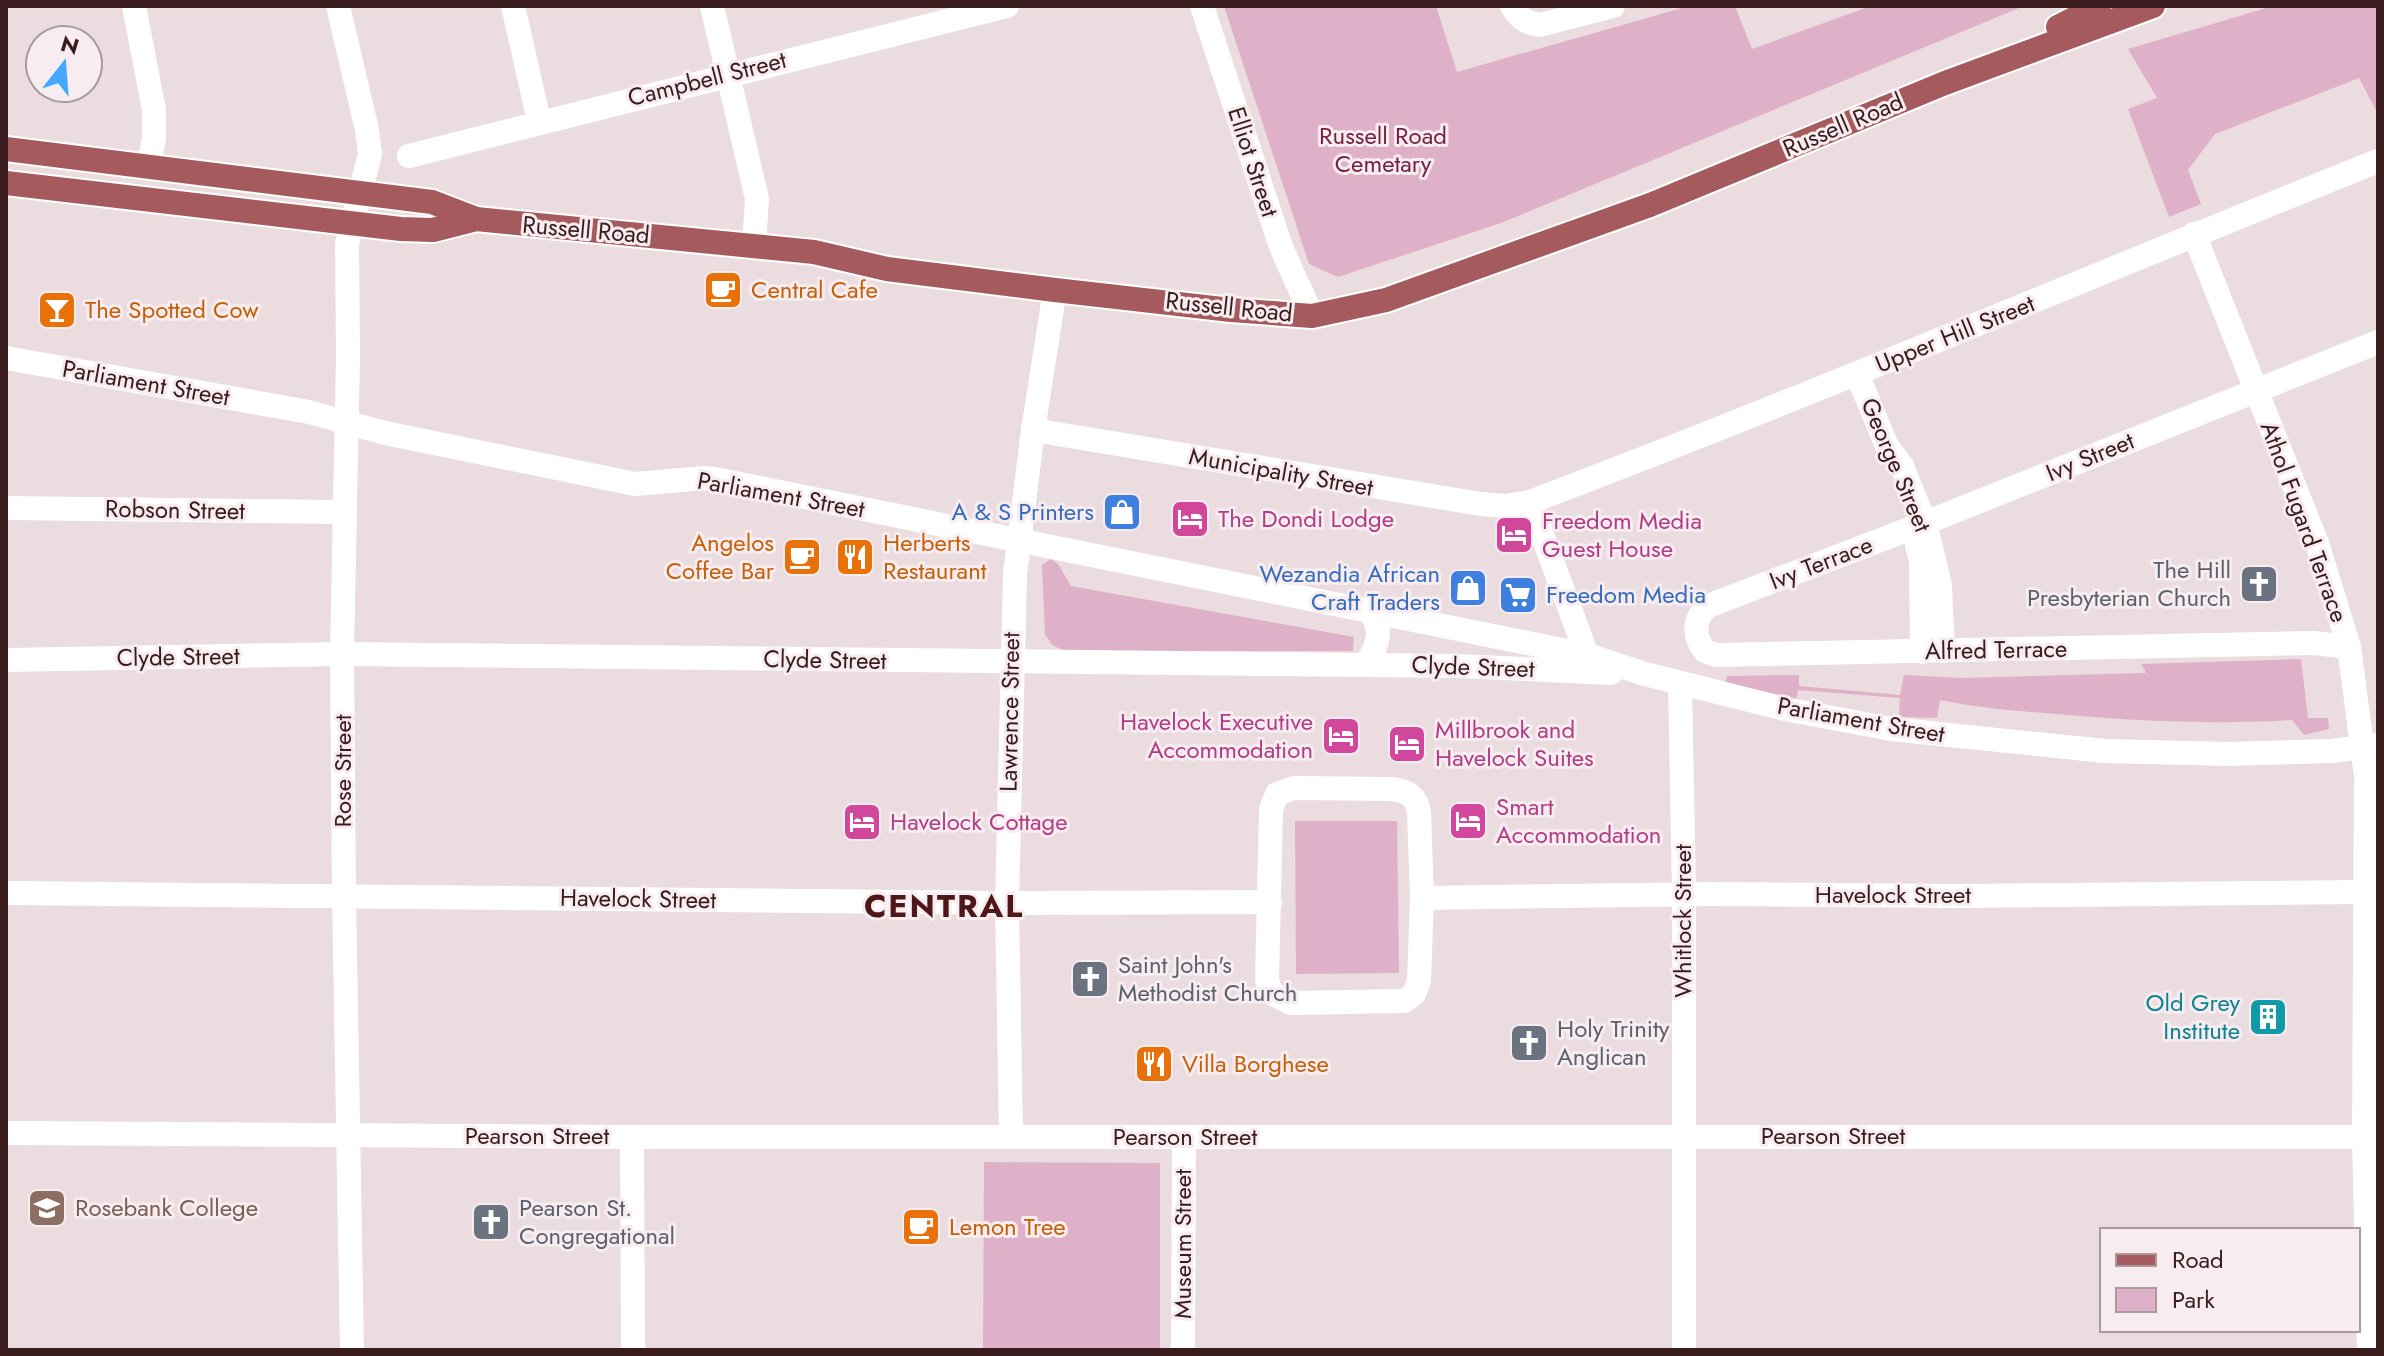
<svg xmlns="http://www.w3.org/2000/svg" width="2384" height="1356" font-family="Jost,sans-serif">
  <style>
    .green { fill: #dfb1c9 }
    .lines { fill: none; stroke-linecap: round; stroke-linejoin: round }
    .major-casing { stroke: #fff; stroke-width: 28 }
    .minor { stroke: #fff; stroke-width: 24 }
    .major { stroke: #a55b5e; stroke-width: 24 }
    .labels { text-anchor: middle; stroke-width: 6; stroke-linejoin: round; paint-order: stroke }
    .street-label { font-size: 24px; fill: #3b1c1e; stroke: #f7ecef }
    .park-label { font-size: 24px; fill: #762343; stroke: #f7ecef }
    .food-label { font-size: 24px; fill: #c56008; stroke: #f7ecef; text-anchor: start }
    .shop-label { font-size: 24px; fill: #366cbe; stroke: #f7ecef; text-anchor: end }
    .hotel-label { font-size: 24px; fill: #b23c85; stroke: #f7ecef; text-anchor: start }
    .worship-label { font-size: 24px; fill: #5b616d; stroke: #f7ecef; text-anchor: start }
    .culture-label { font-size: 24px; fill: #0d838f; stroke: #f7ecef; text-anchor: end }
    .education-label { font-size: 24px; fill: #785e54; stroke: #f7ecef; text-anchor: start }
    .district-label { font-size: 32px; font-weight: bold; letter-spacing: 2px; fill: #4e1718; stroke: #f7ecef }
  </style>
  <rect width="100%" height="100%" fill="#eadcdf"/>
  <g class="green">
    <path d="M1224,6H1436L1457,72L1689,6H1735L1752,49L1871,6H2024L1501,223L1338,277L1309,264Z"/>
    <path d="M2273,6H2378V114L2359,78L2215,134L2188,170L2201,204L2169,217L2128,109L2157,98L2128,49Z"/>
    <path d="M1051,559L1058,564L1071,586L1354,637L1353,651H1065L1052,645L1045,634L1042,565Z"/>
    <path d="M2301,659L2308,718H2328L2329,729L2304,735L2292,720C2214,725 2135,721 2057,714C2017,711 1978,708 1940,700L1937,718L1903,717L1899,714L1900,698L1798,690L1796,699L1725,684L1727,676L1799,675V686L1900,695L1904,675L1963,678L2146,673L2141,664Z"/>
    <path d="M1295,821H1397L1399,973L1296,974Z"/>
    <path d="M984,1162L1160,1163V1350H983Z"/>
  </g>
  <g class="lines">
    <g class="major-casing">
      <g id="major">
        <path d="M2058,27L2099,6"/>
        <path d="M6,149L432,202L476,219L814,252L887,269L1055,290L1231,310L1312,316L1386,300L1650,205L1945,83L2153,6"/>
        <path d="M6,183L401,229L433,230L476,219"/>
      </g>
    </g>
    <g class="minor">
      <path d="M134,6L154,110V138L148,168"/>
      <path d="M338,6L367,130L370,154L347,244L348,356L342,654L344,896L352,1350"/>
      <path d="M513,6L539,121"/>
      <path d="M712,6L757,199L754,246"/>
      <path d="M1202,6L1281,247L1312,316"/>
      <path d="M1512,6C1519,18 1526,23 1540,25L1613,6"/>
      <path d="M409,156L1007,6"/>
      <path d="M2194,234L2317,543L2349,647L2366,776L2364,1137L2369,1350"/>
      <path d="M6,358L309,412L385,433L635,484L705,478L720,480L1587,655L1645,674L1785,709L1891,729L2105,751L2229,754L2332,751L2378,745"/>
      <path d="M1857,374L1887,446L1902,466L1925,523L1940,585L1943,651"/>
      <path d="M1033,430L1481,504L1506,506L1530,502C1815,394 2095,274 2378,161"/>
      <path d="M1530,502L1587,655"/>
      <path d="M6,508L344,512"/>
      <path d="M1917,546L1921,560L1922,652"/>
      <path d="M2349,647L2314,643L1716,655L1705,651C1693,636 1693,619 1708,606L1925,523L2378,342"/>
      <path d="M6,660L342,654L1458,666L1611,673"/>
      <path d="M1365,665C1379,645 1384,629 1368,609"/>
      <path d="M1680,683L1684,894V1350"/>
      <path d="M1294,788L1393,789C1408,791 1417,797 1419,813L1422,898L1419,981L1414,994L1404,1001L1291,1003L1271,993L1267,980L1271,809L1277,794Z"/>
      <path d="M6,893L1007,903L1270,902"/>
      <path d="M1422,898L1708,894L1959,896L2364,892"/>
      <path d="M6,1133L632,1137H2364"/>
      <path d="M1011,1136L1007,903L1015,574L1033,430L1055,290"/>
      <path d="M632,1137L633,1350"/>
      <path d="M1183,1350L1184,1137"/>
    </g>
    <use href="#major" class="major"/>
  </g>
  <defs>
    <g id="cafe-square" transform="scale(2)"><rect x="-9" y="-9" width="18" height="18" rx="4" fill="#e8710a" stroke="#f7ecef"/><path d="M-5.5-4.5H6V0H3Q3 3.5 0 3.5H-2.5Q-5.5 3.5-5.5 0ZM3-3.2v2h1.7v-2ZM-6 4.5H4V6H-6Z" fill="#fff"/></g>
    <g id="bar-square" transform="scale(2)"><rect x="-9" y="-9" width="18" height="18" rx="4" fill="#e8710a" stroke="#f7ecef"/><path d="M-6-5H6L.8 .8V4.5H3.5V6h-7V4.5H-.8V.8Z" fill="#fff"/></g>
    <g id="shop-square" transform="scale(2)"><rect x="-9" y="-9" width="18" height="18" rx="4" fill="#3f7fe0" stroke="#f7ecef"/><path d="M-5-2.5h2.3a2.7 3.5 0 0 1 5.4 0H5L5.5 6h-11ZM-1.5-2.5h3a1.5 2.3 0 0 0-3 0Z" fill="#fff"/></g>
    <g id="hotel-square" transform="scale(2)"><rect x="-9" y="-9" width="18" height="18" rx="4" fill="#d1479c" stroke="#f7ecef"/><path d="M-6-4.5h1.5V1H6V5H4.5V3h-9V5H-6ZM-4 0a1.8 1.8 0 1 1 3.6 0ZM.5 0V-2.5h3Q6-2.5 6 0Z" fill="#fff"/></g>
    <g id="restaurant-square" transform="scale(2)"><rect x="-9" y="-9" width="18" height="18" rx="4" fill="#e8710a" stroke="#f7ecef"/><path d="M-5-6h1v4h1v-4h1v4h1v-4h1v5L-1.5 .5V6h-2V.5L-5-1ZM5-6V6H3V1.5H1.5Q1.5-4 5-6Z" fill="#fff"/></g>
    <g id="church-square" transform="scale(2)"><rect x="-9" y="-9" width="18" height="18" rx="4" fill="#6b7280" stroke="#f7ecef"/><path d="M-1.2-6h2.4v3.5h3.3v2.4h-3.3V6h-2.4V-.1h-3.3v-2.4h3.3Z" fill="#fff"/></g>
    <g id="supermarket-square" transform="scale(2)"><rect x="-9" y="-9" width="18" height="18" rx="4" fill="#3f7fe0" stroke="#f7ecef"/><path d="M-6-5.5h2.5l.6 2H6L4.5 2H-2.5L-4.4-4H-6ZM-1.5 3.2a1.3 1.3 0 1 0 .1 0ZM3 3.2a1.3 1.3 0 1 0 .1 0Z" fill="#fff"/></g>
    <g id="building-square" transform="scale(2)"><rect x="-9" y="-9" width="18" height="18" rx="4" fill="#0f9aa8" stroke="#f7ecef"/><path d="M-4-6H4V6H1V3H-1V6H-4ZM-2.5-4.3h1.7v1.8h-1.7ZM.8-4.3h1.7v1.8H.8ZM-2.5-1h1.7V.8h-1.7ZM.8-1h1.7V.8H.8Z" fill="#fff"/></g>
    <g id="university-square" transform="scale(2)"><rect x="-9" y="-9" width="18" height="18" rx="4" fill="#8d6e63" stroke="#f7ecef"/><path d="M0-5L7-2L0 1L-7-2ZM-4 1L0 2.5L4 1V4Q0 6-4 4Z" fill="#fff"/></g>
  </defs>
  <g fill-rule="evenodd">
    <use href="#cafe-square" x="723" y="290"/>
    <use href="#bar-square" x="57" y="310"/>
    <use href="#shop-square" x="1122" y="512"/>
    <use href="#hotel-square" x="1190" y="519"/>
    <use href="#hotel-square" x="1514" y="535"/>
    <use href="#cafe-square" x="802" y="557"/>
    <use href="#restaurant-square" x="855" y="557"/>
    <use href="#church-square" x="2259" y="584"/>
    <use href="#shop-square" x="1468" y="588"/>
    <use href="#supermarket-square" x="1518" y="595"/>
    <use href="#hotel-square" x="1341" y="736"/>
    <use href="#hotel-square" x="1407" y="744"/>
    <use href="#hotel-square" x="1468" y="821"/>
    <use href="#hotel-square" x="862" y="822"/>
    <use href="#church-square" x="1090" y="979"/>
    <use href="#building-square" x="2268" y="1017"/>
    <use href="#church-square" x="1529" y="1043"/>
    <use href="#restaurant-square" x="1154" y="1064"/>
    <use href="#university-square" x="47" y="1208"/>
    <use href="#church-square" x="491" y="1222"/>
    <use href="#cafe-square" x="921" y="1227"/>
  </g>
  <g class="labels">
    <g class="street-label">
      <text transform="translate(707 79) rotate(-14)" y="8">Campbell Street</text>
      <text transform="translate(1843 125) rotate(-23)" y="8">Russell Road</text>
      <text transform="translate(1253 162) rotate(72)" y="8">Elliot Street</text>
      <text transform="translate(586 230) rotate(5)" y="8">Russell Road</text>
      <text transform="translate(1229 307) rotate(6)" y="8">Russell Road</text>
      <text transform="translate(1955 334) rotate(-22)" y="8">Upper Hill Street</text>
      <text transform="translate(146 383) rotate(10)" y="8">Parliament Street</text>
      <text transform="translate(2090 457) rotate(-22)" y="8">Ivy Street</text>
      <text transform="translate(1896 465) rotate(67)" y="8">George Street</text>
      <text transform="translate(1281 472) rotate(10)" y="8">Municipality Street</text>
      <text transform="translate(781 495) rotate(10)" y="8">Parliament Street</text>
      <text transform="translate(175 510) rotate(1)" y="8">Robson Street</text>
      <text transform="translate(2304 522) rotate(70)" y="8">Athol Fugard Terrace</text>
      <text transform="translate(1821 563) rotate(-21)" y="8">Ivy Terrace</text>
      <text transform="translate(1996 650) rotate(-1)" y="8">Alfred Terrace</text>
      <text transform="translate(178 657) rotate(-1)" y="8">Clyde Street</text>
      <text transform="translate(825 660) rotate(1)" y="8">Clyde Street</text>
      <text transform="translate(1473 667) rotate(2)" y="8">Clyde Street</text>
      <text transform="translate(1010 712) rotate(-89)" y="8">Lawrence Street</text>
      <text transform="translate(1861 720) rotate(10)" y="8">Parliament Street</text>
      <text transform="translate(343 771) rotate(-90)" y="8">Rose Street</text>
      <text x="1893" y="903">Havelock Street</text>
      <text transform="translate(638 899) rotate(1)" y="8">Havelock Street</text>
      <text transform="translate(1683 921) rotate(-90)" y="8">Whitlock Street</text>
      <text x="537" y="1144">Pearson Street</text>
      <text x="1833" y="1144">Pearson Street</text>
      <text x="1185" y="1145">Pearson Street</text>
      <text transform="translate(1183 1244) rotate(-90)" y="8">Museum Street</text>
    </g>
    <g class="park-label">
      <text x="1383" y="144">Russell Road<tspan x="1383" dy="28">Cemetary</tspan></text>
    </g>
    <g class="food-label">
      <text x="751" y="298">Central Cafe</text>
      <text x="85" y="318">The Spotted Cow</text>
      <text x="774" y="551" text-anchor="end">Angelos<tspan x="774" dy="28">Coffee Bar</tspan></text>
      <text x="883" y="551">Herberts<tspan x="883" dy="28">Restaurant</tspan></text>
      <text x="1182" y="1072">Villa Borghese</text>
      <text x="949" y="1235">Lemon Tree</text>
    </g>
    <g class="shop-label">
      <text x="1094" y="520">A &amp; S Printers</text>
      <text x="1440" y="582">Wezandia African<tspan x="1440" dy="28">Craft Traders</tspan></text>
      <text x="1546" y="603" text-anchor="start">Freedom Media</text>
    </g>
    <g class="hotel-label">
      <text x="1218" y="527">The Dondi Lodge</text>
      <text x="1542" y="529">Freedom Media<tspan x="1542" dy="28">Guest House</tspan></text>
      <text x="1313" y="730" text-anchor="end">Havelock Executive<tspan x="1313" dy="28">Accommodation</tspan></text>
      <text x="1435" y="738">Millbrook and<tspan x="1435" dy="28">Havelock Suites</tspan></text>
      <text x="1496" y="815">Smart<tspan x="1496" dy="28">Accommodation</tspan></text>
      <text x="890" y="830">Havelock Cottage</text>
    </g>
    <g class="worship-label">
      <text x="2231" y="578" text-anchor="end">The Hill<tspan x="2231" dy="28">Presbyterian Church</tspan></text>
      <text x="1118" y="973">Saint John's<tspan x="1118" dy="28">Methodist Church</tspan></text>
      <text x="1557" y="1037">Holy Trinity<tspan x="1557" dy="28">Anglican</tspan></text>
      <text x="519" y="1216">Pearson St.<tspan x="519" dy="28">Congregational</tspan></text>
    </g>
    <g class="culture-label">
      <text x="2240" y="1011">Old Grey<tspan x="2240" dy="28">Institute</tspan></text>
    </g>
    <g class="education-label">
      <text x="75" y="1216">Rosebank College</text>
    </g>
    <g class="district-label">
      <text x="944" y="917">CENTRAL</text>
    </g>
  </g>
  <rect width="2384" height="1356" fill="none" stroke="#3b1c1e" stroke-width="16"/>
  <rect x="2100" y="1228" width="260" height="104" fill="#f7ecef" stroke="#ac999b" stroke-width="2"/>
  <rect x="2116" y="1254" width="40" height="12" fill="#a55b5e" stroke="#ac999b" stroke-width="2"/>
  <text x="2172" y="1268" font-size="24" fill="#3b1c1e">Road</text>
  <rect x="2116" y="1288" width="40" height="24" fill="#dfb1c9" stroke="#ac999b" stroke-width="2"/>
  <text x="2172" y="1308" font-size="24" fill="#3b1c1e">Park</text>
  <g transform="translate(64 64) rotate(17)"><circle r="38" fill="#f7ecef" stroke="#ac999b" stroke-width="2"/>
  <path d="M0-6L14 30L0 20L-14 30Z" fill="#45a8ff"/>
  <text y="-12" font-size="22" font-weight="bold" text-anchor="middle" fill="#3b1c1e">N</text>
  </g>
</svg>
